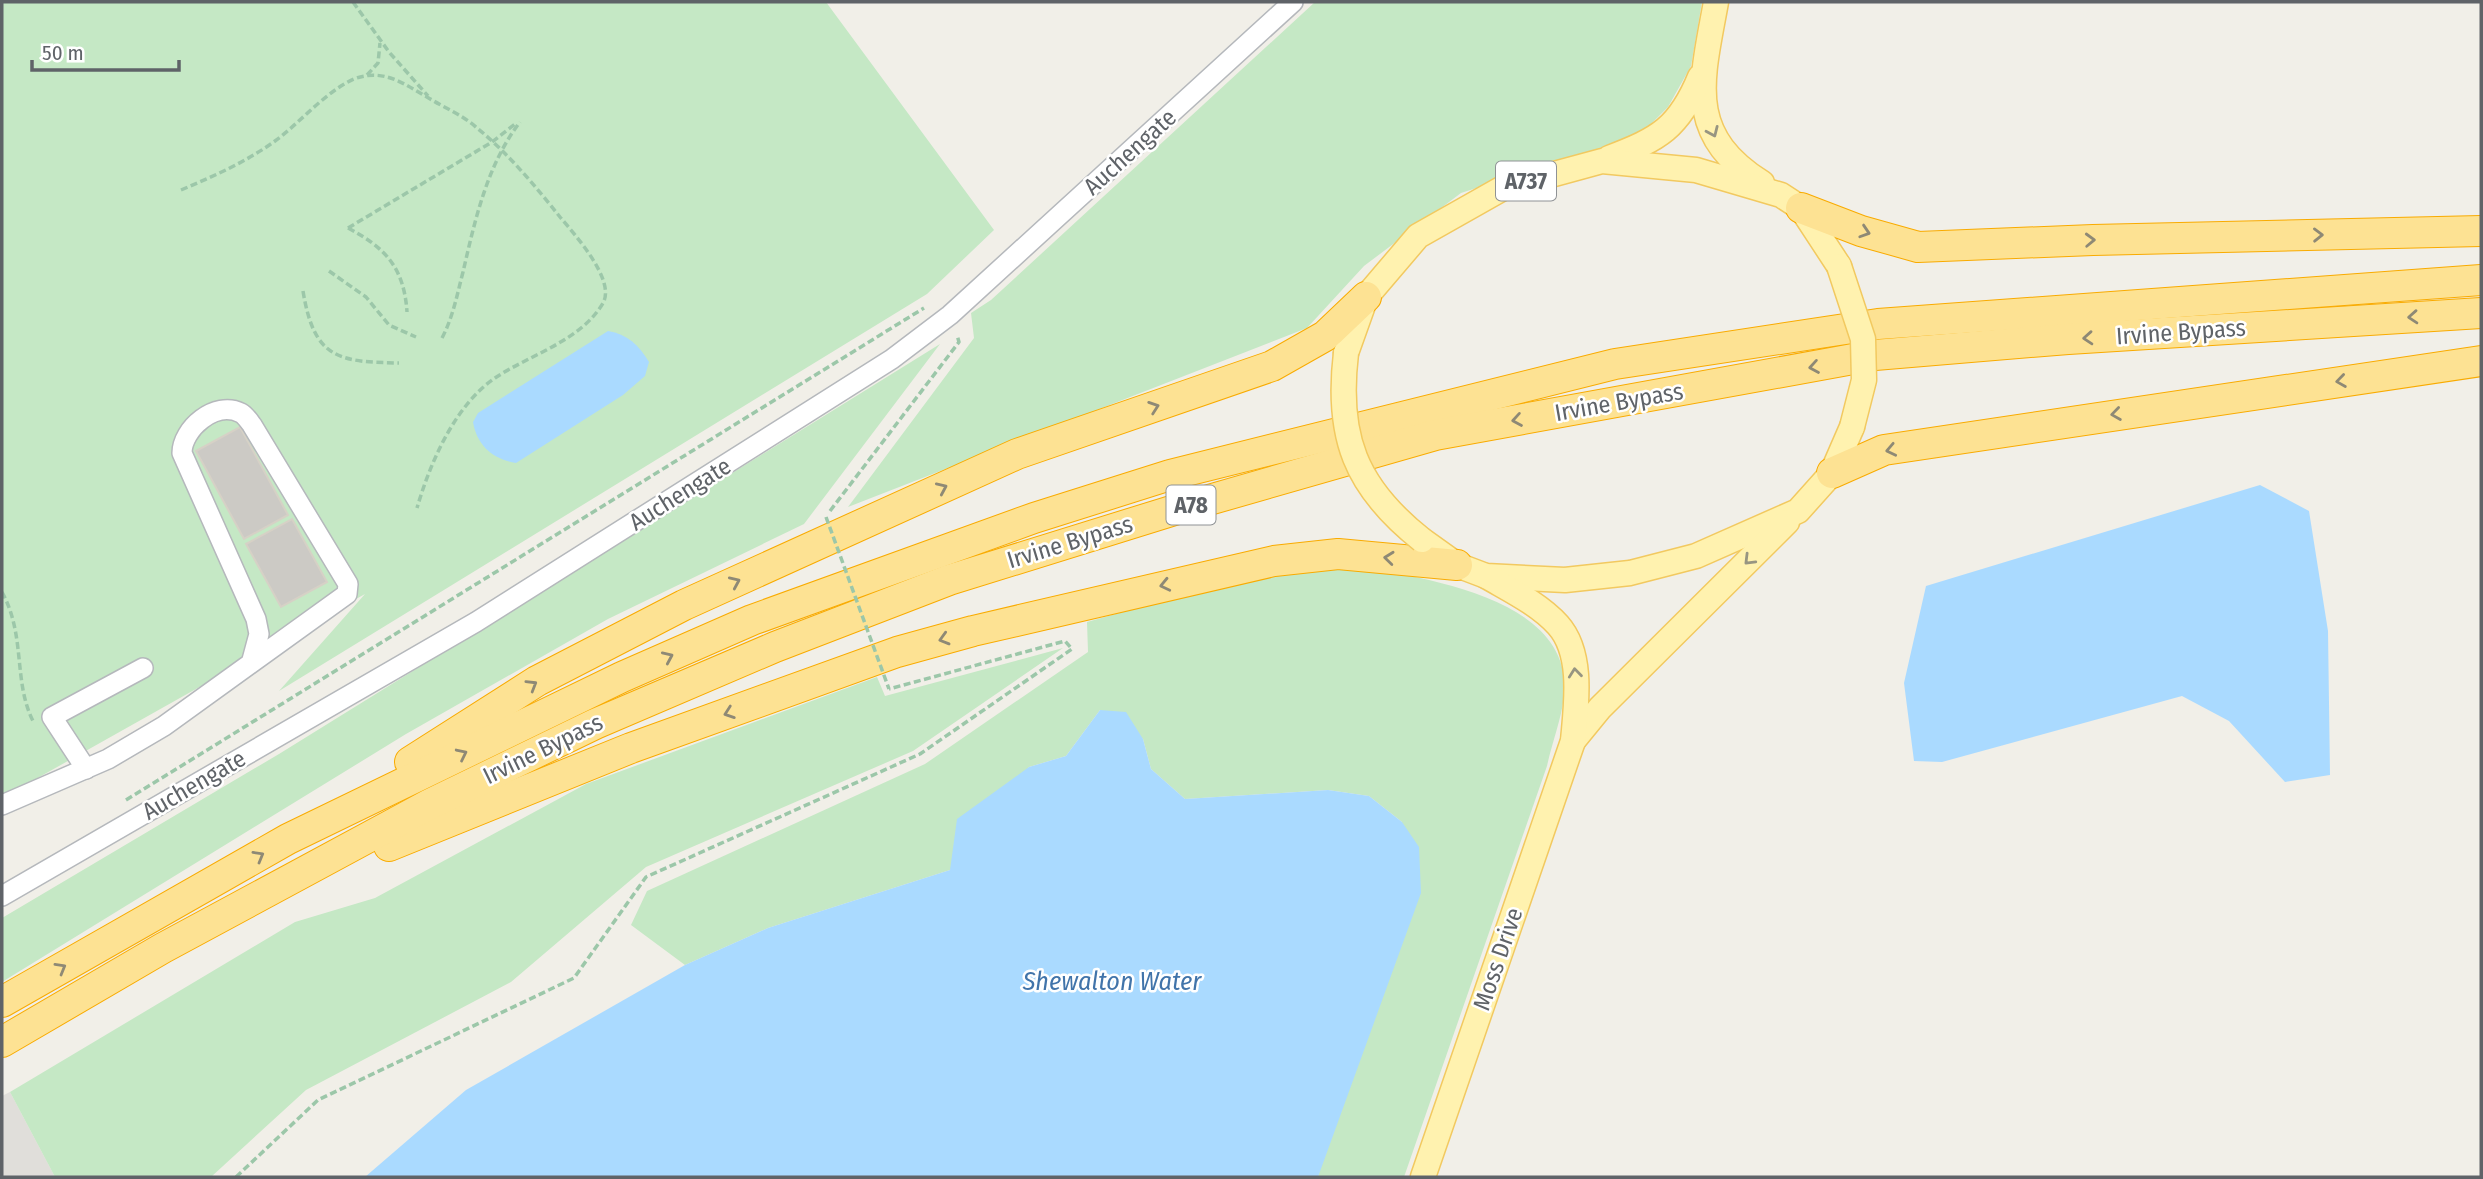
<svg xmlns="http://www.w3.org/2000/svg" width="2483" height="1179" font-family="'Fira Sans Condensed',sans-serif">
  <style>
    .industrial { fill: #e0deda }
    .green { fill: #c5e8c5 }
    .water { fill: #aadaff }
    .building { fill: #cccac5; stroke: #d6d1c6; stroke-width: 2 }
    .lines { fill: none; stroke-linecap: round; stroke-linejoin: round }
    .minor-casing { stroke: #b5b8bc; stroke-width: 22 }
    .major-casing { stroke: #f2c960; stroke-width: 27 }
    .highway-casing { stroke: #f9ab00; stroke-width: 32 }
    .path { stroke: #9cc7a9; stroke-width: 3.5; stroke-dasharray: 7 3.5; stroke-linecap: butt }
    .minor { stroke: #fff; stroke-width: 19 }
    .major { stroke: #fff2af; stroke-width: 24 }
    .highway { stroke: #fde293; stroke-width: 30 }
    .major-bridge-casing { stroke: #f2c960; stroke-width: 27; stroke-linecap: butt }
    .path-bridge { stroke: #9cc7a9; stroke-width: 3.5; stroke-dasharray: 7 3.5; stroke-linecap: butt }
    .major-bridge { stroke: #fff2af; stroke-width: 24 }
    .oneway { stroke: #979581 }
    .oneway2 { stroke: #8e8975 }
    .labels { text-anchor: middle; stroke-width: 5; stroke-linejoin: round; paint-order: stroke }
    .shield { fill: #fff; stroke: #8f9295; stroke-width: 2 }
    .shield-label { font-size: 23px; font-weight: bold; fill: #5f6368 }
    .street-label { font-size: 24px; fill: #5f6368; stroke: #fff }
    .water-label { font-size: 26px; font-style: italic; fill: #4174aa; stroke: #fff }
  </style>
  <rect width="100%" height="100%" fill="#f1efe8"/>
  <path class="industrial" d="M10,1092L55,1177H2V1096Z"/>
  <g class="green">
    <path d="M2,2H826L994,230L927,294L279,691L365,594L2,798Z"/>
    <path d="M1315,2H1702L1691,66L1668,107L1640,135L1461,193L1364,266L1307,328L848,507L974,338L971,313L991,300Z"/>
    <path d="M940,344L804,524L608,619L406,734L2,982V918L279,754Z"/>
    <path d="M1357,566C1426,579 1575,598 1564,697C1561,720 1552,743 1547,766L1404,1177H1318L1402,822L1369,796L1328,790L1185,799L1151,769L1143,739L1100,710L1066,756L1029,767L950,870L768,928L685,965L631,925L647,891L925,764L1088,652L1087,622L1283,567Z"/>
    <path d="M1063,648L913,751L646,867L511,982L306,1090L211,1177H55L10,1092L295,922L375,898L586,784L877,677L885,696Z"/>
  </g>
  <g class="water">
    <path d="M608,331C627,334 639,345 649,362L645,376L623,395L516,463C493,459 477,446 473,422L478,413Z"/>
    <path d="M2260,485L2309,511L2328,631L2330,775L2285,782L2229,721L2182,696L1942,762L1914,761L1904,683L1926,586Z"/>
    <path d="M1100,710L1126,712L1143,739L1151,769L1185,799L1328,790L1369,796L1402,822L1419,847L1421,893L1318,1177H365L466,1090L685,965L768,928L950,870L957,819L1029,767L1066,756Z"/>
  </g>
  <g class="building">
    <path d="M240,427L288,515L244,539L196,451Z"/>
    <path d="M292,519L327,582L281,607L246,544Z"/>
  </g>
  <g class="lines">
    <g class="minor-casing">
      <g id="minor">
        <path d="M86,769L52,717L143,668"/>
        <path d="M2,805L108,759L164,726L347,594L348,584L252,425C249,421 245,415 241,413C215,400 182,429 182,453L256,619L259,634L252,660"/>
        <path d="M2,896L476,622L892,359L950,315L1293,2"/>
      </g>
    </g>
    <g class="major-casing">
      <g id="major">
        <path d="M1716,2C1702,80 1684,134 1762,183"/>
        <path d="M1609,158C1659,139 1679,128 1700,77"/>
        <path d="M1346,353L1366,297L1418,236L1503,188L1602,161L1696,170L1781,195L1801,208L1839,266"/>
        <path d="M1422,540L1457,565L1486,576L1565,580L1630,573L1696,556L1798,511L1832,473L1852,427"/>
        <path d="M1573,741L1600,708L1787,522"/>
        <path d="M1423,1177L1573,741C1576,706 1584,654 1558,625C1539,604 1510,590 1486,576"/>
      </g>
    </g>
    <g class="highway-casing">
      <g id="highway">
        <path d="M1801,208L1861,231L1918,247L2093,240L2481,231"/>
        <path d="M1832,473L1884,450L2481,361"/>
        <path d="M410,762L537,681L684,605L1017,454L1272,366L1325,336L1366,297"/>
        <path d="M389,846L631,748L897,652L973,631L1274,561L1338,554L1457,565"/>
        <path d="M2,1002L288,839L622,677L752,620L1034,518L1170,475L1615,364L1878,324L2481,280"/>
        <path d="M2,1042L163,948L430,804L595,724L775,647L949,580L1181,508L1435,435L1875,355L2068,339L2481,313"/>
      </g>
    </g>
    <g class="path">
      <path d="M353,2L389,52L428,96"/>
      <path d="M367,75L378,63L380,43"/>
      <path d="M181,190C214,176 246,162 275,141C301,122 325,92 354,79C385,67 407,86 432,100C447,109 464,116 477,128C508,153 536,187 560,217C575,235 616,280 603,303C581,341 529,355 495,378C455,405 430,463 417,508"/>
      <path d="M348,228L492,142L515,124"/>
      <path d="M348,228C386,248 404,268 407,312"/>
      <path d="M329,271L366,297L389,325L416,337"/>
      <path d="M303,291C314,358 337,362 399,363"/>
      <path d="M442,338C453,317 457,295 463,272C475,220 487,165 520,122"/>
      <path d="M830,511L959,342L957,335"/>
      <path d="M2,592C26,636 13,681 33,721"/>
      <path d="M126,800L924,308"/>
      <path d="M236,1177L318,1100L574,978L646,877L920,754L1072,649L1065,641L889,689"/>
    </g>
    <use href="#minor" class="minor"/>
    <use href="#major" class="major"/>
    <use href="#highway" class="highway"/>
    <g class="major-bridge-casing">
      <g id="major-bridge">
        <path d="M1839,266L1863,339L1864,380L1852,427"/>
        <path d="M1346,353C1336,436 1355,487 1422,540"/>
      </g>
    </g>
    <path class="path-bridge" d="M826,517L889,689"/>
    <use href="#major-bridge" class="major-bridge"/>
  </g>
  <defs><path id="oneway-chevron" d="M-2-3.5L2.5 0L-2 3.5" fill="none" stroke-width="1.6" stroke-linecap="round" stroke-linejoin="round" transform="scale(1.75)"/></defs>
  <g class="oneway">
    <use href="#oneway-chevron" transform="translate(1713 132) rotate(66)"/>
    <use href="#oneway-chevron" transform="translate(1749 560) rotate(135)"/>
    <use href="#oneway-chevron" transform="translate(1575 673) rotate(-96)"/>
  </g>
  <g class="oneway2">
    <use href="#oneway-chevron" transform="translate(1865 232) rotate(18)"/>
    <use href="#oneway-chevron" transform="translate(2318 235) rotate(-1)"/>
    <use href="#oneway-chevron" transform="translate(2090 240) rotate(-2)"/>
    <use href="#oneway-chevron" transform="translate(2413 317) rotate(176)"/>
    <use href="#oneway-chevron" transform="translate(2088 338) rotate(176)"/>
    <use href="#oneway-chevron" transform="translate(1814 367) rotate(170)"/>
    <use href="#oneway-chevron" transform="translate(2341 381) rotate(172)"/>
    <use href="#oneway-chevron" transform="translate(1154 407) rotate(-19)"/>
    <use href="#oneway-chevron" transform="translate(2116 414) rotate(172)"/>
    <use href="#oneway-chevron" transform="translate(1517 420) rotate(170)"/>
    <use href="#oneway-chevron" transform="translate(1891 450) rotate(168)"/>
    <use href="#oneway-chevron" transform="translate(942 488) rotate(-24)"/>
    <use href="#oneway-chevron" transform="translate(1389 558) rotate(-174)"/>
    <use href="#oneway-chevron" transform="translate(735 582) rotate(-24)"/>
    <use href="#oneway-chevron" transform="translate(1165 585) rotate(167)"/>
    <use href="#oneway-chevron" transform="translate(944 639) rotate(164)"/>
    <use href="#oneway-chevron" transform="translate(668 657) rotate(-24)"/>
    <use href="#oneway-chevron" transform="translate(532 685) rotate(-31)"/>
    <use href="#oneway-chevron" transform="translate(729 713) rotate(161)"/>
    <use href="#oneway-chevron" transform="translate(462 754) rotate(-26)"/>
    <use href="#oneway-chevron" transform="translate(259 856) rotate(-30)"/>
    <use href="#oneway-chevron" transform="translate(61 968) rotate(-30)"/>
  </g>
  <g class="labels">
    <g class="shield">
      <rect x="1496" y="161.5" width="60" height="39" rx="5"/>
      <rect x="1166.5" y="485.5" width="49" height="39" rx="5"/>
    </g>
    <g class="shield-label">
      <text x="1526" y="189">A737</text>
      <text x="1191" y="513">A78</text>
    </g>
    <g class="street-label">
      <text transform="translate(1130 152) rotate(-42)" y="8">Auchengate</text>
      <text transform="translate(2181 332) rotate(-4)" y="8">Irvine Bypass</text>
      <text transform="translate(1619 402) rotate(-10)" y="8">Irvine Bypass</text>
      <text transform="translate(680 494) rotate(-32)" y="8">Auchengate</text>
      <text transform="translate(1070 542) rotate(-17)" y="8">Irvine Bypass</text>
      <text transform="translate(543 749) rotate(-26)" y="8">Irvine Bypass</text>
      <text transform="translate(194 785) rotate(-30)" y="8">Auchengate</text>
      <text transform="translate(1498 959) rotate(-71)" y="8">Moss Drive</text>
    </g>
    <g class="water-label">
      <text x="1112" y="990">Shewalton Water</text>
    </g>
  </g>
  <rect width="2483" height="1179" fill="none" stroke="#5f6368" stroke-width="7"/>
  <path d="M32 60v10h147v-10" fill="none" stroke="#5f6368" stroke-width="3.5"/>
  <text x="42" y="60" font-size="21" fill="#5f6368" stroke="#ffffff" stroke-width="5" paint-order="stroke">50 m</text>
</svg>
